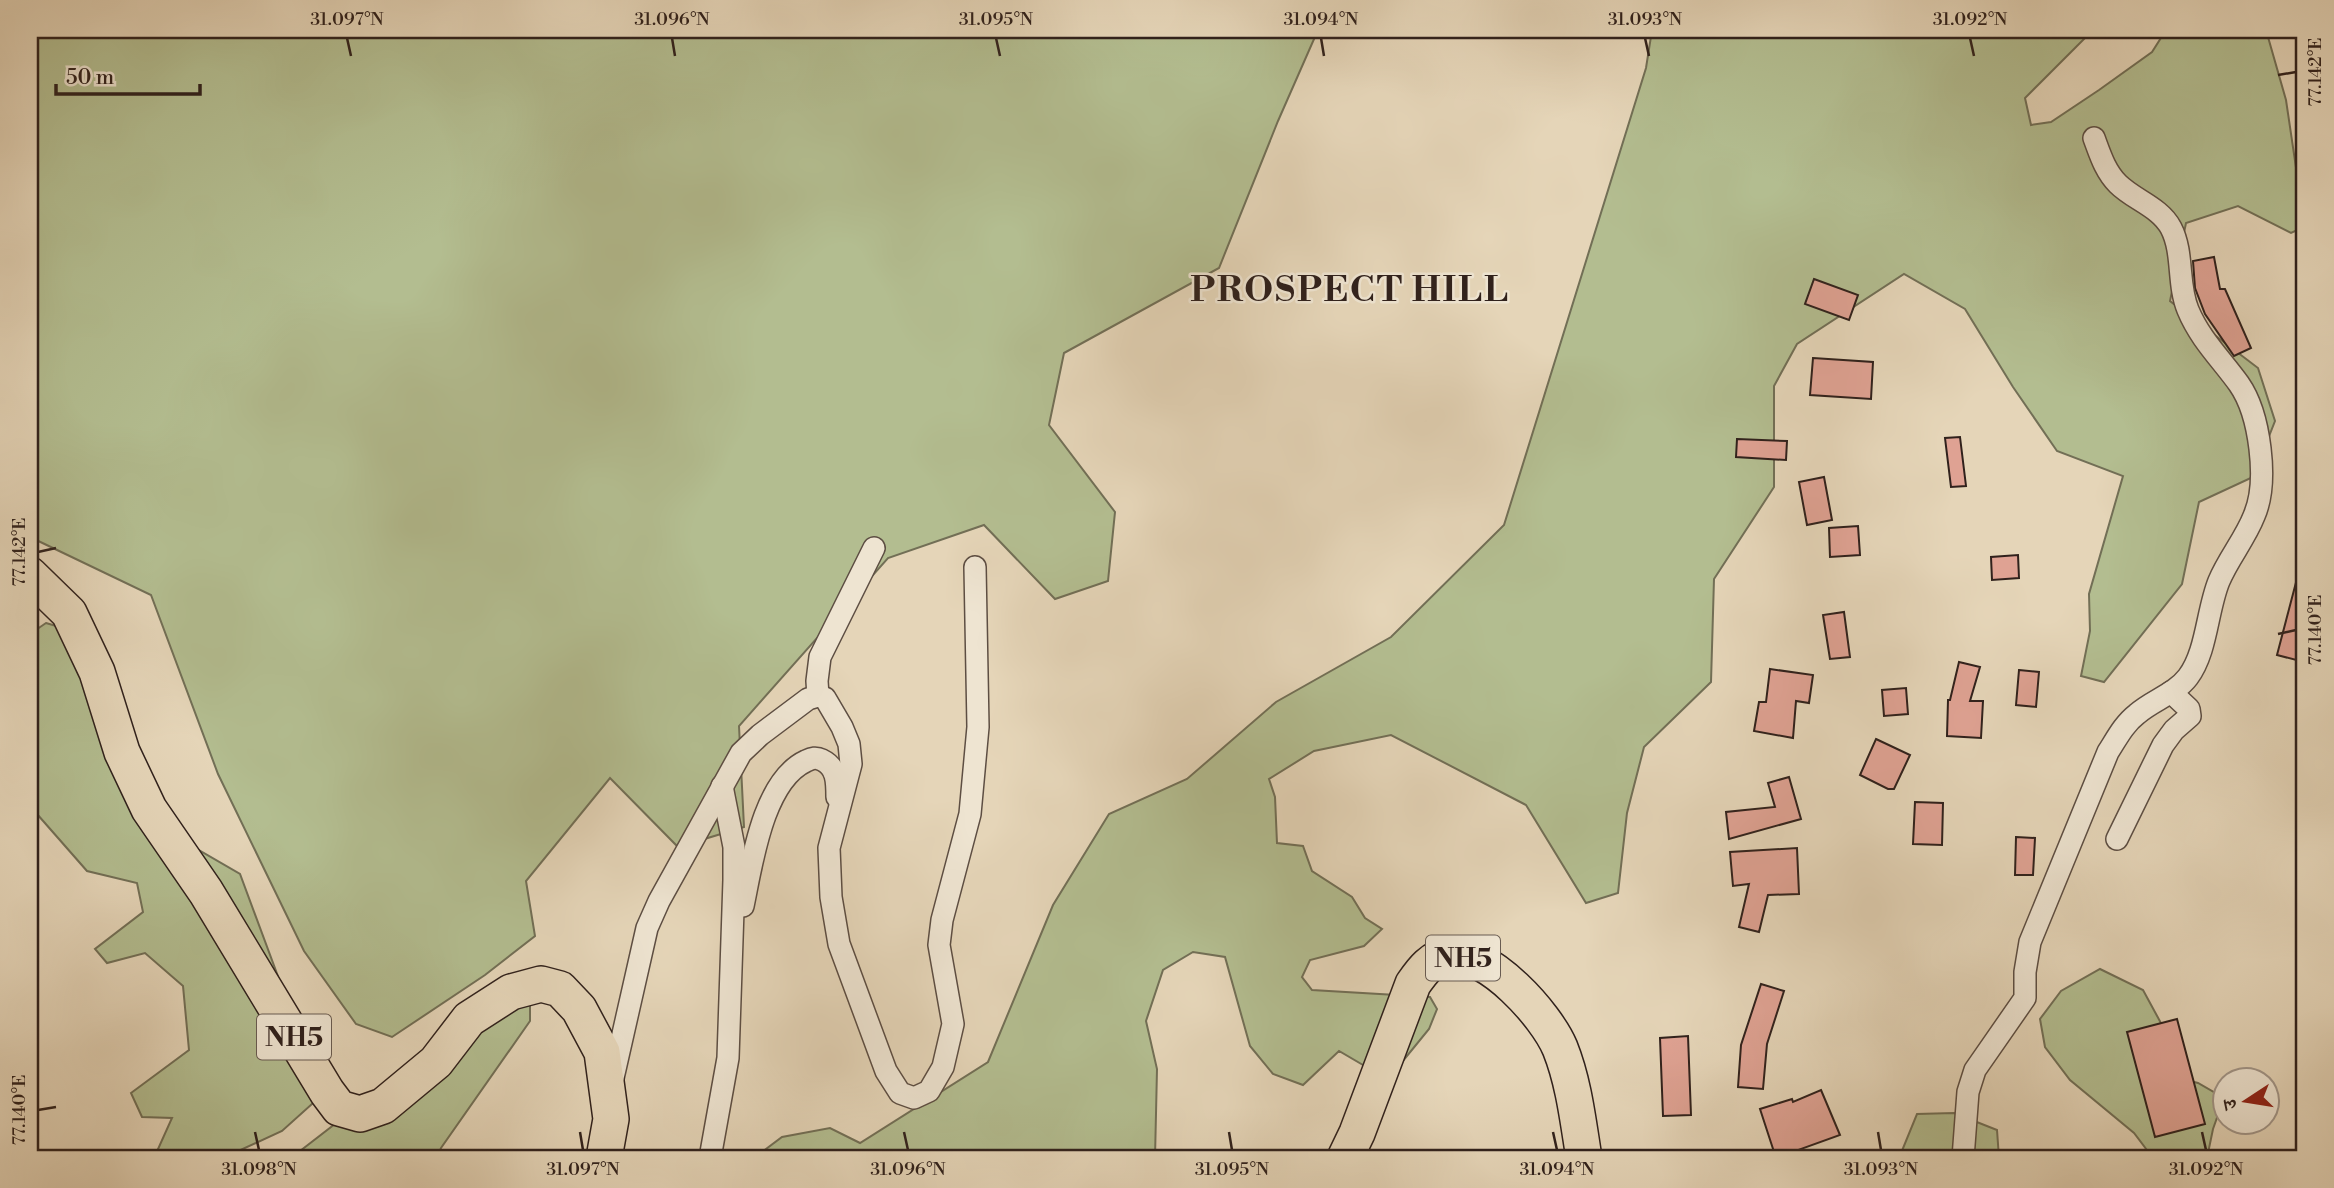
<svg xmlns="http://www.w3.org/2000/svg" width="2334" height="1188" font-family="'Libre Bodoni','Noto Serif Devanagari',serif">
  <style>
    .green { fill: #b3bd90; stroke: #726f56; stroke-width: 2 }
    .building { fill: #dfa293; stroke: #30211c; stroke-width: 2 }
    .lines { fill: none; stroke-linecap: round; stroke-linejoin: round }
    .minor-casing { stroke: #5d4e43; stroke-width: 24 }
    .trunk-casing { stroke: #30211c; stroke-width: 38 }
    .minor { stroke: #eee4d1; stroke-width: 21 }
    .trunk { stroke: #e5d5b8; stroke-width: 35 }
    .ticks { fill: none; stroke: #30211c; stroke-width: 2.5 }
    .labels { text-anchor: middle; stroke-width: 5; stroke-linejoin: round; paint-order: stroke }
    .shield { fill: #eee4d1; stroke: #695c52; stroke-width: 2 }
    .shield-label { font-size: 26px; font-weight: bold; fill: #30211c }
    .district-label { font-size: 35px; font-weight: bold; letter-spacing: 2px; fill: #30211c; stroke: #eee4d1 }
    .neatline { fill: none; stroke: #30211c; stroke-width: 2.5 }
    .ticks-label { font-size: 18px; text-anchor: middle; fill: #30211c }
  </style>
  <rect width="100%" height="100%" fill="#e5d5b8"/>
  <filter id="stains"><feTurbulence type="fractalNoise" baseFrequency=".00286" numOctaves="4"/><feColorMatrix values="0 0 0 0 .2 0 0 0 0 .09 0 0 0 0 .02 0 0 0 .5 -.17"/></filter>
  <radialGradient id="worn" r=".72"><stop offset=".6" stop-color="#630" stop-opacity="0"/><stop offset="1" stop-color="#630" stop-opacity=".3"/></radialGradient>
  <g class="green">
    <path d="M30,30H1318L1278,121L1219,268L1064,353L1049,425L1115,512L1108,581L1055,599L984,525L888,558L739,726L744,827L678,847L610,778L526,881L535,936L485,975L392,1037L356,1024L304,951L218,774L151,595L30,537Z"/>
    <path d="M1652,30H2093L2025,98L2031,125L2051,122L2099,90L2152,52L2166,30H2266L2286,100L2299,188L2304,198V227L2291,233L2238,206L2186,223L2170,301L2258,368L2275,421L2253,477L2199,502L2182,584L2104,682L2081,676L2090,631L2089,594L2123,476L2057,451L2013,387L1965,309L1904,274L1797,344L1774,386V487L1714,579L1711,682L1644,747L1627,813L1618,893L1586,903L1526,805L1391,735L1314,751L1269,779L1275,797L1277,843L1303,846L1312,871L1352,897L1365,918L1382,929L1364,946L1310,960L1302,977L1312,990L1430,997L1437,1009L1429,1029L1398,1067L1375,1072L1339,1051L1303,1085L1273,1074L1250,1046L1225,957L1193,952L1163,970L1146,1021L1157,1069L1155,1158H754L782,1137L830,1128L860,1143L988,1062L1053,905L1109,814L1187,779L1276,702L1391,637L1504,525L1646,68Z"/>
    <path d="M46,623L97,638L154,824L240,874L322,1095L282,1131L236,1152L233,1158H154L172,1118L142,1117L131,1093L189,1050L183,986L145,953L107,963L95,949L143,912L137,883L87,871L30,806V634Z"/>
    <path d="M2100,969L2143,990L2162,1025L2166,1075L2198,1083L2224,1098L2213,1129L2207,1158H2153L2134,1133L2070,1080L2045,1047L2040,1019L2061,991Z"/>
    <path d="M530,998V1021L441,1148L437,1158H291L344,1117H397L429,1052Z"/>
    <path d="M1954,1113L1997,1130L1999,1158H1899L1917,1114Z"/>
  </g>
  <g class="building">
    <path d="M2214,257L2220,289H2225L2251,348L2234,356L2205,314L2195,288L2193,261Z"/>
    <path d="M1814,279L1858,295L1849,320L1805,304Z"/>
    <path d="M1813,358L1873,362L1871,399L1810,395Z"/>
    <path d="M1960,437L1966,486L1951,487L1945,438Z"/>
    <path d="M1737,439L1787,441L1786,460L1736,457Z"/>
    <path d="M1824,477L1832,520L1807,525L1799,482Z"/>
    <path d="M1858,526L1860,555L1830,557L1829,528Z"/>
    <path d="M2018,555L2019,578L1992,580L1991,557Z"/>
    <path d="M2299,571L2304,572V662L2277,655Z"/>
    <path d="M1844,612L1850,657L1830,659L1823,615Z"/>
    <path d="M1959,662L1980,667L1970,701H1983L1981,738L1947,736L1948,700H1950Z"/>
    <path d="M1770,669L1813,675L1809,703L1796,701L1793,738L1754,731L1759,702H1766Z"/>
    <path d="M2019,670L2039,672L2036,707L2016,705Z"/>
    <path d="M1906,688L1908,714L1884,716L1882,690Z"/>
    <path d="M1876,739L1910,755L1894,789H1888L1860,775Z"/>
    <path d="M1789,777L1801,819L1729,839L1726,812L1775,807L1768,783Z"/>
    <path d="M1915,802L1943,803L1942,845L1913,844Z"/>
    <path d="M2016,837L2035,838L2033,875H2015Z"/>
    <path d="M1797,848L1799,894L1768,895L1759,932L1739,927L1749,884L1733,886L1730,852Z"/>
    <path d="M1761,984L1784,991L1767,1044L1763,1089L1738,1087L1741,1045Z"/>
    <path d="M2177,1019L2205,1124L2155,1137L2127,1032Z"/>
    <path d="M1688,1036L1691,1115L1663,1116L1660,1038Z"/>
    <path d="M1821,1090L1840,1135L1776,1158L1760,1109L1792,1099L1793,1102Z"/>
  </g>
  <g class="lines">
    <g class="minor-casing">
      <g id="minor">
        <path d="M818,696L817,681L820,657L874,548"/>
        <path d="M2117,839L2163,745L2174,730L2190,716L2189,709L2171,692"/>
        <path d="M743,906C752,863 763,781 806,761C812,758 816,757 822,760C837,767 837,782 837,797"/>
        <path d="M613,1078L647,928L659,901L741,753L760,735L808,699L818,696L825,698L842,727L849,744L851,764L829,848L831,897L839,944L886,1071L900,1093L914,1098L929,1091L943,1067L953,1024L939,945L942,920L970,814L978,727L975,567"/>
        <path d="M710,1158L728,1058L734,880V847L722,786"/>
        <path d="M1963,1158L1968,1092L1975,1070L2025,998V972L2030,942L2108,752C2117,738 2124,724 2137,714C2153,700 2175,694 2188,677C2207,652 2207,610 2219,581C2228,559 2245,539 2254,516C2269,482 2260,414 2239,384C2221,359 2200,339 2188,310C2177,284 2184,253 2171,228C2160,207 2134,200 2118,184C2105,171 2100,154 2094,138"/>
      </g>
    </g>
    <g class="trunk-casing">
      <g id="trunk">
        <path d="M30,575L69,613L97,672L122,752L149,809L206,892L327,1092L339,1108L360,1114L383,1106L436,1062L469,1019L511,992L541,984L560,989L579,1009L602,1052L611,1119L604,1158"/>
        <path d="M1345,1158L1357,1133L1413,984C1422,971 1432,957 1450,955C1489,951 1546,1015 1560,1048C1574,1083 1578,1121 1584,1158"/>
      </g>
    </g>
    <use href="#minor" class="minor"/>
    <use href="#trunk" class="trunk"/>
  </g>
  <path class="ticks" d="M347,38L351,56M672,38L675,56M996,38L1000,56M1321,38L1324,56M1645,38L1649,56M1970,38L1974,56M2278,75L2296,72M38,552L56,548M2278,634L2296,630M38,1110L56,1107M255,1132L259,1150M580,1132L583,1150M904,1132L908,1150M1229,1132L1232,1150M1553,1132L1557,1150M1878,1132L1881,1150M2202,1132L2206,1150"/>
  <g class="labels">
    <g class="shield">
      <rect x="1426" y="935.5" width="74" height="45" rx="5"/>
      <rect x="257" y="1014.5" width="74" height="45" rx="5"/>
    </g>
    <g class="shield-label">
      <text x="1463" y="967">NH5</text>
      <text x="294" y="1046">NH5</text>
    </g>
    <g class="district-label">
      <text x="1350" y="301">PROSPECT HILL</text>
    </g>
  </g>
  <rect width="2334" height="1188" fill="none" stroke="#e5d5b8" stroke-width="77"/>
  <g transform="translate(2246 1101) rotate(258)"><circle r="33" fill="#eee4d1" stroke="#a29689" stroke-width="2"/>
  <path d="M0-5L12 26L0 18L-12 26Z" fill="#8f2418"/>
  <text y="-10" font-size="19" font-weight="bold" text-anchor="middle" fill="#30211c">उ</text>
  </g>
  <path d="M56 84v10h144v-10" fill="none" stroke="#30211c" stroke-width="3.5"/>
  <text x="66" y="84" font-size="21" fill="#30211c" stroke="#eee4d1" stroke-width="5" paint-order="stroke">50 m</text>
  <rect x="38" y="38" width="2258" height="1112" class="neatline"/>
  <g class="ticks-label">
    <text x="347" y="25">31.097°N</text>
    <text x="672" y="25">31.096°N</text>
    <text x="996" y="25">31.095°N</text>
    <text x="1321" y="25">31.094°N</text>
    <text x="1645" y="25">31.093°N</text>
    <text x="1970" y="25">31.092°N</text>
    <text transform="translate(2315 72) rotate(-90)" y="6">77.142°E</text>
    <text transform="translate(19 552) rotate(-90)" y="6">77.142°E</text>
    <text transform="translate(2315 630) rotate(-90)" y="6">77.140°E</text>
    <text transform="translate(19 1110) rotate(-90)" y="6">77.140°E</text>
    <text x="259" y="1175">31.098°N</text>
    <text x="583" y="1175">31.097°N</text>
    <text x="908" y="1175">31.096°N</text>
    <text x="1232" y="1175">31.095°N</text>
    <text x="1557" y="1175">31.094°N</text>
    <text x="1881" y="1175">31.093°N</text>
    <text x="2206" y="1175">31.092°N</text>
  </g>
  <rect width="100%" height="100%" filter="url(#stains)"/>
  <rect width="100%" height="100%" fill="url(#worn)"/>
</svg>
